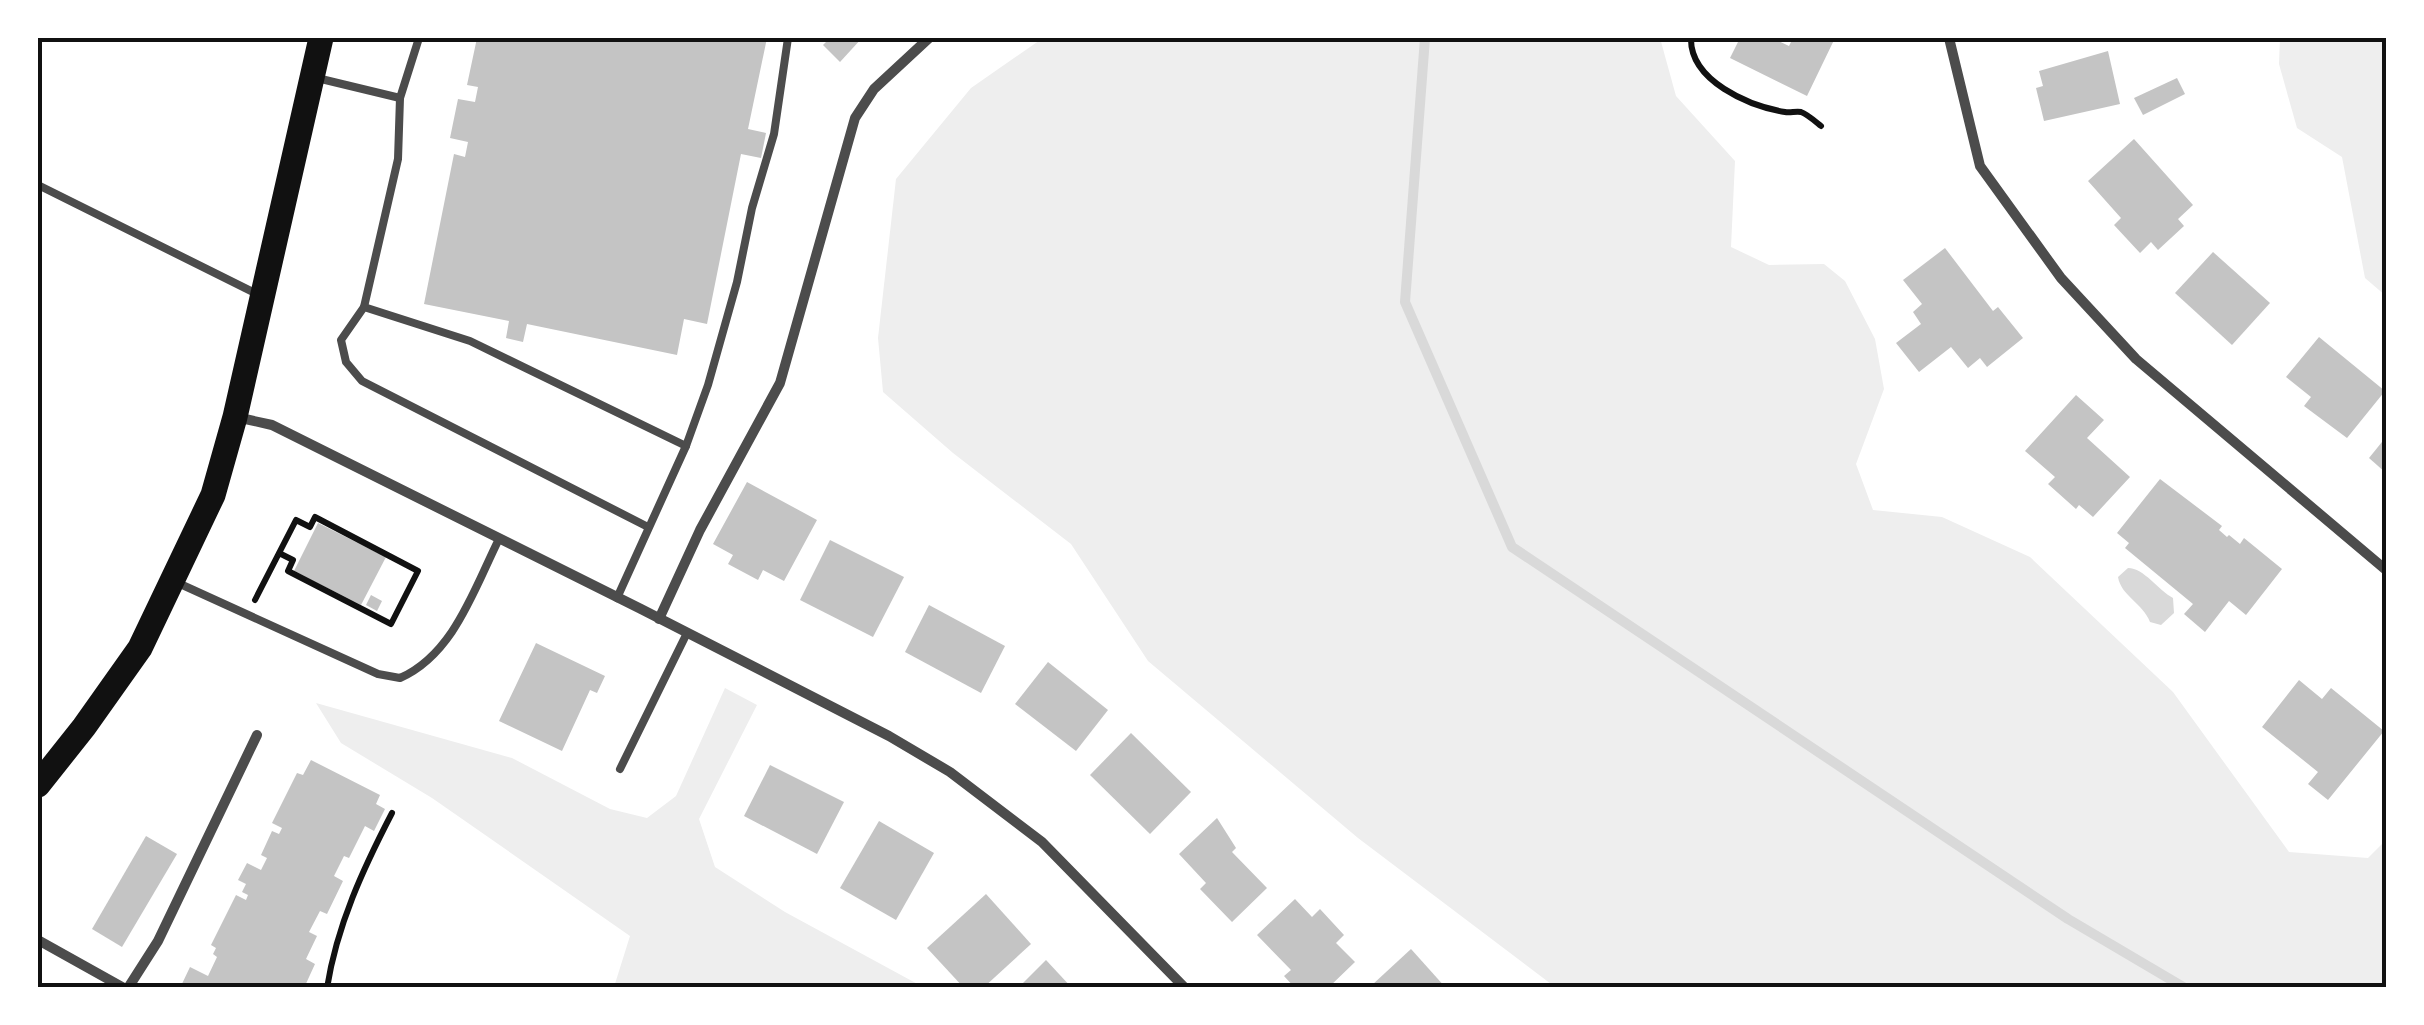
<svg xmlns="http://www.w3.org/2000/svg" width="2424" height="1025" font-family="'DM Sans',sans-serif">
  <style>
    .green { fill: #eee }
    .water { fill: #d9d9d9 }
    .lines { fill: none; stroke-linecap: round; stroke-linejoin: round }
    .stream { stroke: #d9d9d9; stroke-width: 10 }
    .building { fill: #c4c4c4 }
    .path { stroke: #111; stroke-width: 6 }
    .service { stroke: #4c4c4c; stroke-width: 8 }
    .minor { stroke: #4c4c4c; stroke-width: 10 }
    .primary { stroke: #111; stroke-width: 25 }
    .neatline { fill: none; stroke: #111; stroke-width: 4 }
  </style>
  <rect width="100%" height="100%" fill="#fff"/>
  <g class="green">
    <path d="M1043,38H1660L1676,96L1735,161L1731,247L1769,265L1824,264L1845,281L1875,339L1884,389L1856,464L1873,510L1942,517L2030,557L2173,692L2289,852L2368,858L2386,840V987H1555L1358,838L1148,661L1071,544L953,453L883,392L878,338L896,179L971,88Z"/>
    <path d="M2280,38H2386V296L2365,278L2342,157L2297,128L2279,64Z"/>
    <path d="M725,688L757,705L699,819L715,867L785,912L923,987H614L630,936L432,798L341,743L316,703L512,758L610,809L647,818L676,796Z"/>
  </g>
  <path class="water" d="M2128,568C2144,568 2158,590 2173,598L2174,613L2161,625L2150,622C2143,603 2121,596 2118,577Z"/>
  <g class="lines">
    <path class="stream" d="M1425,38L1405,302L1512,547L2068,919L2185,988"/>
  </g>
  <g class="building">
    <path d="M477,38H767L748,129L766,133L761,158L741,154L707,324L684,319L677,355L527,324L523,342L506,338L509,321L424,304L454,154L465,157L468,142L450,138L458,99L475,102L478,87L467,85Z"/>
    <path d="M830,38H862L840,62L823,45Z"/>
    <path d="M1740,38H1772L1789,46L1793,38H1835L1807,96L1730,58Z"/>
    <path d="M2108,51L2120,104L2044,121L2036,88L2043,86L2039,71Z"/>
    <path d="M2177,78L2185,94L2143,115L2134,98Z"/>
    <path d="M2134,139L2193,205L2178,219L2184,226L2158,250L2151,242L2140,253L2114,225L2121,218L2088,181Z"/>
    <path d="M1945,248L1993,311L1998,307L2023,338L1987,367L1980,358L1968,368L1951,347L1919,372L1896,343L1921,324L1913,312L1922,304L1903,280Z"/>
    <path d="M2213,252L2270,303L2232,345L2175,293Z"/>
    <path d="M2319,337L2385,391L2347,438L2304,406L2311,397L2286,377Z"/>
    <path d="M2076,395L2104,420L2087,438L2130,477L2093,517L2079,505L2076,509L2048,484L2055,477L2025,451Z"/>
    <path d="M2386,437V473L2369,458Z"/>
    <path d="M2160,479L2222,526L2219,530L2227,537L2229,535L2240,544L2244,538L2282,569L2246,615L2229,601L2205,632L2184,614L2193,604L2125,548L2129,543L2117,533Z"/>
    <path d="M747,482L817,520L784,581L763,570L758,580L728,564L733,555L713,544Z"/>
    <path d="M318,523L386,557L361,605L294,571Z"/>
    <path d="M830,540L904,577L873,637L800,600Z"/>
    <path d="M371,595L382,601L377,611L366,605Z"/>
    <path d="M929,605L1005,646L981,693L905,652Z"/>
    <path d="M536,643L605,676L597,693L590,690L562,751L499,721Z"/>
    <path d="M1048,662L1108,710L1076,751L1015,704Z"/>
    <path d="M2299,680L2322,699L2331,688L2384,731L2328,800L2308,784L2318,772L2262,727Z"/>
    <path d="M1131,733L1191,792L1150,834L1090,775Z"/>
    <path d="M311,760L380,795L376,804L385,809L374,831L365,826L349,858L344,856L334,876L343,881L327,914L320,911L309,932L317,936L306,959L315,964L304,988H180L190,967L208,976L217,957L213,954L216,948L211,945L236,895L246,900L248,895L242,892L246,884L238,880L247,863L261,870L267,858L261,855L272,831L279,834L282,828L272,823L297,773L303,775Z"/>
    <path d="M770,765L844,802L817,854L744,816Z"/>
    <path d="M1217,818L1236,848L1232,852L1267,888L1232,922L1200,889L1206,883L1179,854Z"/>
    <path d="M879,821L934,853L896,920L840,888Z"/>
    <path d="M146,836L177,854L122,947L92,929Z"/>
    <path d="M986,894L1031,944L983,988H964L927,948Z"/>
    <path d="M1295,899L1312,917L1320,909L1344,935L1336,943L1355,962L1328,988H1295L1284,976L1291,970L1257,935Z"/>
    <path d="M1411,949L1446,988H1375L1372,985Z"/>
    <path d="M1046,960L1072,988H1018Z"/>
  </g>
  <g class="lines">
    <g class="path">
      <path d="M1691,38C1690,81 1749,106 1785,112C1790,113 1796,111 1801,112C1807,114 1816,122 1821,126"/>
      <path d="M255,600L296,520L310,527L315,517L418,571L391,624L288,571L293,560L279,553"/>
      <path d="M327,988C337,925 363,869 392,813"/>
    </g>
    <g class="service">
      <path d="M317,78L400,98"/>
      <path d="M38,185L259,295"/>
      <path d="M364,307L398,159L400,98L419,38"/>
      <path d="M648,527L362,381L346,362L341,340L364,307L470,341L686,446"/>
      <path d="M178,583L378,674L400,678C454,654 474,589 499,539"/>
      <path d="M617,598L686,446L708,385L737,282L752,208L774,134L788,38"/>
      <path d="M620,769L687,633"/>
    </g>
    <g class="minor">
      <path d="M1949,38L1980,166L2061,278L2136,359L2386,570"/>
      <path d="M236,417L272,425L641,609L889,736L950,772L1042,842L1185,988"/>
      <path d="M659,619L700,530L780,383L855,118L874,89L929,38"/>
      <path d="M38,940L124,988"/>
      <path d="M128,988L158,941L257,735"/>
    </g>
    <path class="primary" d="M38,785L84,727L140,648L213,495L235,417L321,38"/>
  </g>
  <rect width="2424" height="1025" fill="none" stroke="#ffffff" stroke-width="80"/>
  <rect x="40" y="40" width="2344" height="945" class="neatline"/>
</svg>
